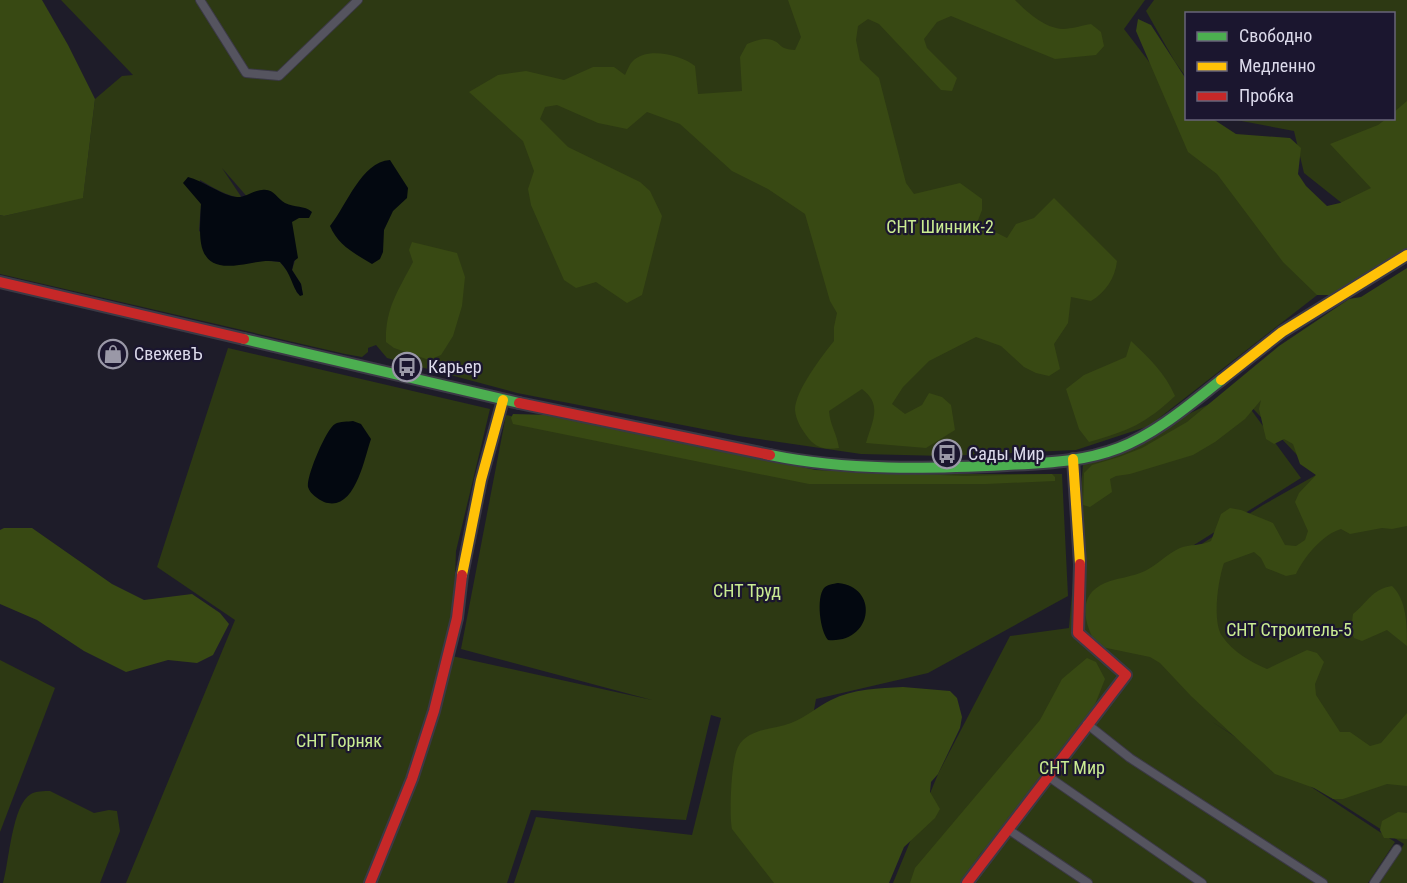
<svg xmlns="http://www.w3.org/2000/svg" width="1407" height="883" font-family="'Roboto Condensed',sans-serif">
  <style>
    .green { fill: #2d3913; fill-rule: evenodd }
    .forest { fill: #384913 }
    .water { fill: #030810 }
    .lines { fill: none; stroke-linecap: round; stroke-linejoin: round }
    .street-casing { stroke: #3b3945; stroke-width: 10 }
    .fast-casing { stroke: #3b3945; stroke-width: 14 }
    .slow-casing { stroke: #3b3945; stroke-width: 14 }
    .jam-casing { stroke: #3b3945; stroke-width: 14 }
    .street { stroke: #55545f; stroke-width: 8 }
    .fast { stroke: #4caf50; stroke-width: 10 }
    .slow { stroke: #ffc107; stroke-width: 10 }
    .jam { stroke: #c62828; stroke-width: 10 }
    .labels { text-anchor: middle; stroke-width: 4.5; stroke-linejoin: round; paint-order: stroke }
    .park-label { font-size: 18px; fill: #caec92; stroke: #1b162f }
    .poi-label { font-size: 18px; fill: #dcdaeb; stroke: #1b162f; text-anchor: start }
  </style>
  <rect width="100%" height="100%" fill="#1e1c29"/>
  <g class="green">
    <path d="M61,0H1145L1124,29L1186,110V118L1325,289L1149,426L1076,450L945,456L861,454L739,436L517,393L387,358L376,345L368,348V352L362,357L345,354L0,274V215L4,216L83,197L95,99L122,76L133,75ZM222,168L297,254L292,270L301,284L303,295L297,293L291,276L280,262L257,260L250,263L199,231L201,204L197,198L200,180C214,188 226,196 242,198Z"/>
    <path d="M1154,0H1407V233L1392,243L1304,173L1294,131L1231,119L1394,118V14H1186V77L1175,62L1146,11Z"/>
    <path d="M1407,279V883H1380L1404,844L1211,721L1395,842L1368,883H893L938,774L1010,636L1069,628L1083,465L1236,391ZM1241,396L1316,475L1263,505L1118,597L1114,595L1301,478Z"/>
    <path d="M228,348L490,409L456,551L452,656L652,700L461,649L506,415L819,474H1062L1068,596L928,673L816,699L783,883H514L536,817L692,835L721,718L711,715L686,820L531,810L507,883H126L235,620L157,567Z"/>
    <path d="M0,660L55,688L0,832Z"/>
    <path d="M50,791L94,813L109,810L117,811L120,831L100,883H3C9,863 12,804 31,794C36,791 44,791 50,791Z"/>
  </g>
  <g class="forest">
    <path d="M0,0H42L68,45L95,99L83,198L4,216L0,215Z"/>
    <path d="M788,0H1015C1027,12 1044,28 1063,29C1072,29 1083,25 1091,24L1101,32L1104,46L1096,55L1055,59L951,16L937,22L924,39L927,48L957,78L952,91L941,90L879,24L868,19L858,26L856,40L860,60L879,78L906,183L914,194L960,183L982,199V210L977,223L1007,238L1016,224L1034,218L1054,198L1117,261C1115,278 1106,292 1091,301L1071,297L1068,323L1054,344L1060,369L1049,376L1036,373L1024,367L1001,346L976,337L929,361L903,387L892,404L905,414L922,405L929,393L942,397L951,405L955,430L926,448L866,443C872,421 883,405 862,389L829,411C830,425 837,434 839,448C824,450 815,448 806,435C801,428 796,420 795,410C795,391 822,356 834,341V327L837,313L830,301L805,214L768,189L732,171L680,124L647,112L627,129L598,123L557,105L545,107L540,119L568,147L640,182L650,191L662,216L642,295L627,303L596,282L576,288L564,280L531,205L528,189L534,171L523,141L469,92L498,75L526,71L564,80L593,67H614L625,75C627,71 629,65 632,62C646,46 681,55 695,66L698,94L742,91L740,57L747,44C754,41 764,37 772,40C783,44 778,49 795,50L801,37Z"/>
    <path d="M1138,19L1151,25L1186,79V118L1213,119L1236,134L1290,138L1301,148L1298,174L1306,186L1327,206L1340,203L1371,188L1330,144L1378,125L1386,119L1394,118V112L1407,101V248L1333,295H1317L1283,262L1217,174L1188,152L1136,31Z"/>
    <path d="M412,242L457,253L465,277L462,306L453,336L441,355L429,360L394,348L386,342C385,309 398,291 413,262L409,250Z"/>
    <path d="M1407,268V526L1392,529L1382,528L1350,534L1341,529C1323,534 1304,557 1296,574L1286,576L1266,568L1261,558L1254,552L1224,563C1218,580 1212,621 1222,636C1233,652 1251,662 1267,669L1307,650L1317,653L1324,662L1315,684L1316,695L1340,732H1350L1370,746L1381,743L1407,713V786L1387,784L1343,799H1333L1314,788L1275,774L1191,696L1160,663L1150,657L1097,646C1085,625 1075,596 1105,583C1117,578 1132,577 1145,571C1157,565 1167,554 1180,548C1190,544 1201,546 1211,541L1221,514L1230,508L1241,510L1273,523L1285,545L1296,546L1305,540L1308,531L1295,502L1299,493L1316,475L1300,464L1293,444L1284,439L1274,444L1266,439L1259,409L1261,400L1245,419L1215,442L1193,455L1130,474L1116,476L1110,479L1112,492L1090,507L1083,505L1084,473L1092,465L1119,457L1142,448L1187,422L1279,346L1349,299L1361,297Z"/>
    <path d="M1131,341C1149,358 1165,373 1175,396C1145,424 1128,431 1089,442L1079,429L1066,389L1084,375L1126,357Z"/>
    <path d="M513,414L551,415L816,470L965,476L1052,474L1055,477V481L986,484H809L513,424L511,418Z"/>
    <path d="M4,528H32L112,584L144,600L192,594L220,613L229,624L213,655L197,663L168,660L126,672L84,651L37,620L0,604V530Z"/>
    <path d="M1392,586C1407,600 1407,626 1407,646L1387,630L1362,641L1354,638L1351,630L1353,614C1368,602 1372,589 1392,586Z"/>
    <path d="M1087,658L1096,662L1105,679L1094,707L1031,800L980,854L962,883H910L915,868L1040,720L1062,679Z"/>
    <path d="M903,687L950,691L957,698L962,717L960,728L938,774L931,782L930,792L940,809L935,818L904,847L889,883H774L732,829C729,815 731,760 738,747C748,728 773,730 791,723C805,718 817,707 831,700C853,689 879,688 903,687Z"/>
    <path d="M1398,812L1407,813V839L1384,838L1380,830L1382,821Z"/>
  </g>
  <g class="water">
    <path d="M390,160L408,188L407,198L393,211L384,230L383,252L380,259L372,264C355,254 338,245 330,226C347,205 361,162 390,160Z"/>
    <path d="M188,177C203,181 215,191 231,196C244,200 250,191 262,190C274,188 277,199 285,203C295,208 304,205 312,212L309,218H299L292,222L298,258L294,261L292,270L301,284L303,295L300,296C291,286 292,274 280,262C265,259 254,263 239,265C193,272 200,235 201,204L183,183Z"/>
    <path d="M353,421L361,424L371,439C364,459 355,513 324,502C318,499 310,494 308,487C306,477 326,429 335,424C340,421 348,422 353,421Z"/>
    <path d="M838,583C880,587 873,644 828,640C820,631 816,598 824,588C828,584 833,584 838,583Z"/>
  </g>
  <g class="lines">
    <g class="street-casing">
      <g id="street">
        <path d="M200,0L246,73L279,76L358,0"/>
        <path d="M1087,724L1130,758L1323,883"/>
        <path d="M1049,777L1202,883"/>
        <path d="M1009,830L1088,883"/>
        <path d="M1374,883L1397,849"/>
      </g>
    </g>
    <g class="fast-casing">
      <g id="fast">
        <path d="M244,339L519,403"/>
        <path d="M770,455C848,471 928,469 1007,465C1045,463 1083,462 1119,448C1157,433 1189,405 1221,380"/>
      </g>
    </g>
    <g class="slow-casing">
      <g id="slow">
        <path d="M1221,380L1282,332L1407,255"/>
        <path d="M1073,459L1080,564"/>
        <path d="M462,575L481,480L503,400"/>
      </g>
    </g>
    <g class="jam-casing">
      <g id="jam">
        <path d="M0,282L244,339"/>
        <path d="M519,403L770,455"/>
        <path d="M370,883L412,779L434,711L457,618L462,575"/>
        <path d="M967,883L1126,675L1078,633L1080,564"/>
      </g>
    </g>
    <use href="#street" class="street"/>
    <use href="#fast" class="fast"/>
    <use href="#slow" class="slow"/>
    <use href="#jam" class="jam"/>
  </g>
  <defs>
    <g id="shop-ring" transform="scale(1.5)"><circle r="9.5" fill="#1b162f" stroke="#9a98a7" stroke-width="1.5"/><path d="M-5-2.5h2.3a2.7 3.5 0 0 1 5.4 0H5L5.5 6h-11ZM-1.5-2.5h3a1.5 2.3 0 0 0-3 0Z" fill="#9a98a7"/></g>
    <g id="bus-ring" transform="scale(1.5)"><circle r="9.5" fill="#1b162f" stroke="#9a98a7" stroke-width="1.5"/><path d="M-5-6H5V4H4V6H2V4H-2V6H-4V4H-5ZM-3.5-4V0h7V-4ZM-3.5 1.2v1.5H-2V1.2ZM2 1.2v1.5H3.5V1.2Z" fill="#9a98a7"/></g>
  </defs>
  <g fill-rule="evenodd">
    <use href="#shop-ring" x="113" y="354"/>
    <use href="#bus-ring" x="407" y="367"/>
    <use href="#bus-ring" x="947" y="454"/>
  </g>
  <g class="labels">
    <g class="park-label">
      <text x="940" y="233">СНТ Шинник-2</text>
      <text x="747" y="597">СНТ Труд</text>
      <text x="1289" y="636">СНТ Строитель-5</text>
      <text x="339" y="747">СНТ Горняк</text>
      <text x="1072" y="774">СНТ Мир</text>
    </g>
    <g class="poi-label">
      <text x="134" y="360">СвежевЪ</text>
      <text x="428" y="373">Карьер</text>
      <text x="968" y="460">Сады Мир</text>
    </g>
  </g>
  <rect x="1185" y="12" width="210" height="108" fill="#1b162f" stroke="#68647a" stroke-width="1.5"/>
  <rect x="1197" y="32" width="30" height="9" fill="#4caf50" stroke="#68647a" stroke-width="1.5"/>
  <text x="1239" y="42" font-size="18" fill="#dcdaeb">Свободно</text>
  <rect x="1197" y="62" width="30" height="9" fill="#ffc107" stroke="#68647a" stroke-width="1.5"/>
  <text x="1239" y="72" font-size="18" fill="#dcdaeb">Медленно</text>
  <rect x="1197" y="92" width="30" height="9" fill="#c62828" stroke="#68647a" stroke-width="1.5"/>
  <text x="1239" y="102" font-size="18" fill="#dcdaeb">Пробка</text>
</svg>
